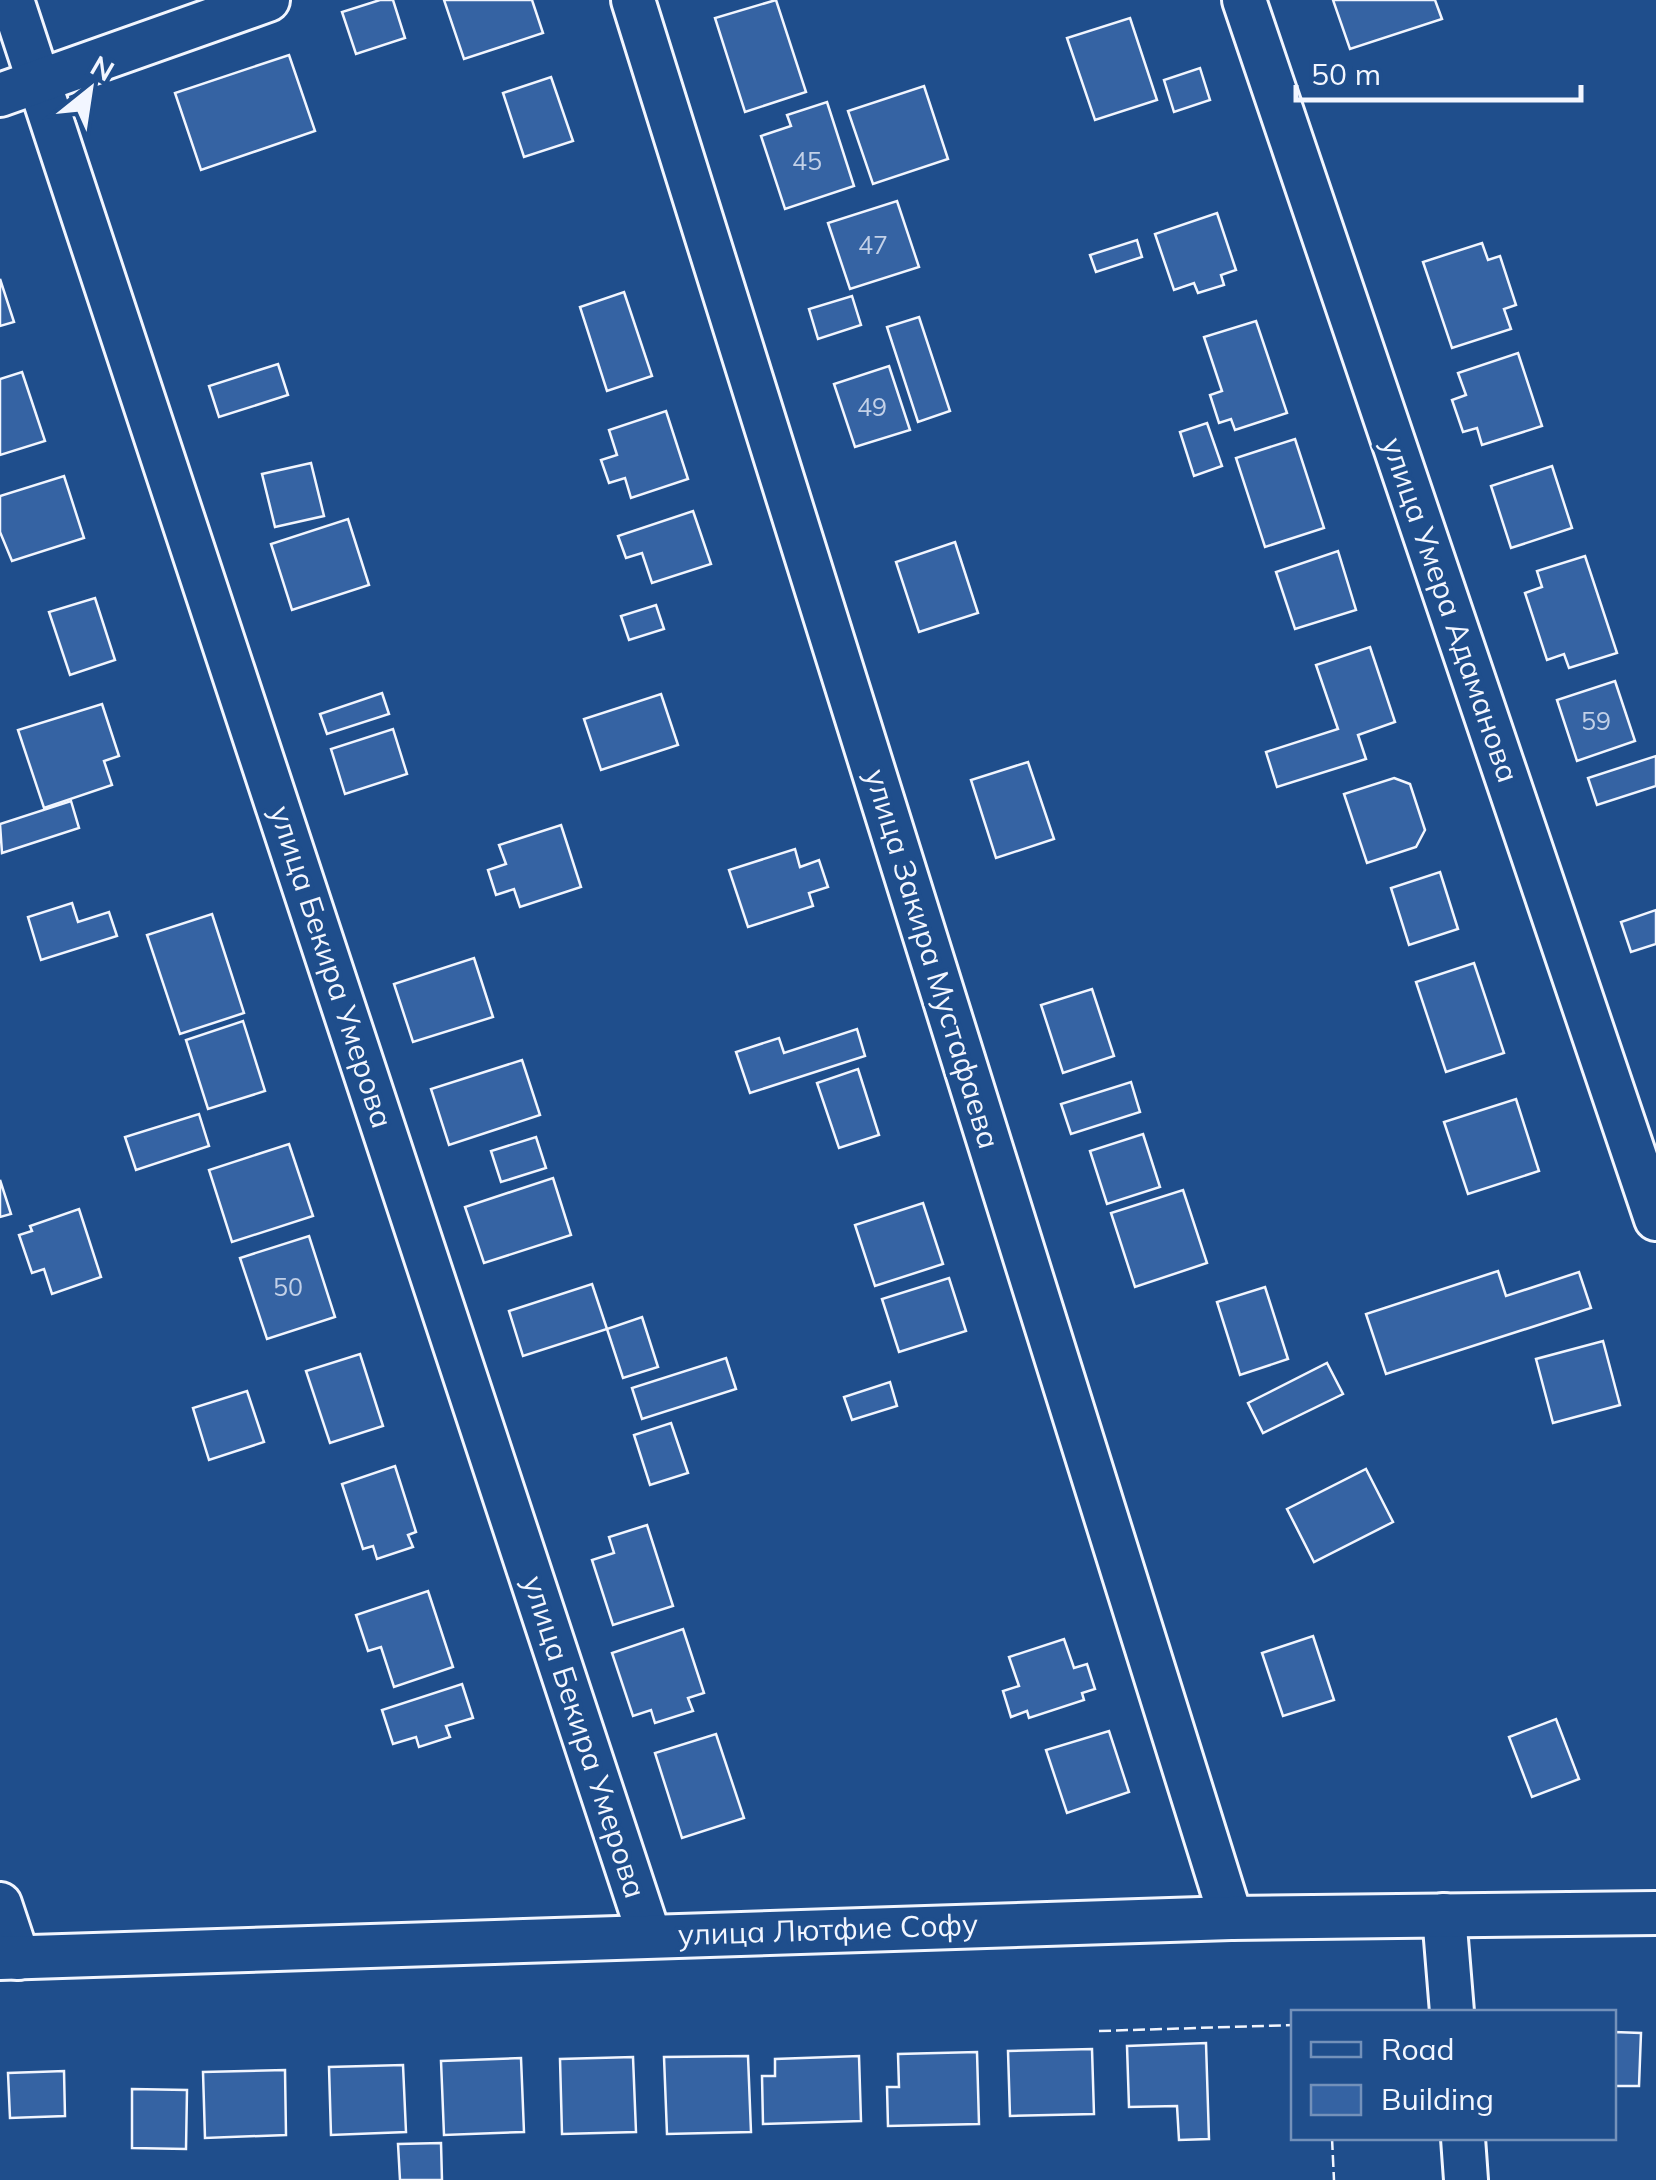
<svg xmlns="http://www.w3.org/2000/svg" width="1656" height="2180" font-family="Mulish,sans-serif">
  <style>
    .building { fill: #3563a3; stroke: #f2f6ff; stroke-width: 2.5 }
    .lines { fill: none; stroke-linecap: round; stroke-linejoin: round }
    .minor-casing { stroke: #f2f6ff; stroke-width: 48 }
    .minor { stroke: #1f4e8c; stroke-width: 42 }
    .fence { stroke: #f2f6ff; stroke-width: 2.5; stroke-dasharray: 12 5; stroke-linecap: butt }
    .labels { text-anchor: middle; stroke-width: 8; stroke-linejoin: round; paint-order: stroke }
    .number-label { font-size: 25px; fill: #c3d1e8 }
    .street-label { font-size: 30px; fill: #f2f6ff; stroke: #1f4e8c }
  </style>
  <rect width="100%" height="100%" fill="#1f4e8c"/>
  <g class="building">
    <path d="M380,0H393L405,38L356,54L342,12Z"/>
    <path d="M444,0H532L543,33L464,59Z"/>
    <path d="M776,0L806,92L745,112L715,18Z"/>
    <path d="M1333,0H1435L1442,19L1350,49Z"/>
    <path d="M1130,18L1157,100L1095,120L1067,38Z"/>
    <path d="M289,55L315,131L201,170L175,93Z"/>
    <path d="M1200,68L1210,100L1174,112L1164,80Z"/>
    <path d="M551,77L573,141L524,157L503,93Z"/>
    <path d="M924,86L948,159L873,184L848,111Z"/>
    <path d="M827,102L854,186L785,209L761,136L791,126L787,115Z"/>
    <path d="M897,201L919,267L850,289L828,223Z"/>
    <path d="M1217,213L1236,270L1221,275L1224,285L1198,293L1194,283L1174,290L1155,234Z"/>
    <path d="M1137,240L1142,257L1096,272L1090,255Z"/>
    <path d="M1482,243L1488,260L1500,256L1516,305L1504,309L1511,329L1452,348L1423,262Z"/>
    <path d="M0,279L14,322L0,326Z"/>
    <path d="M624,292L652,376L607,391L580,307Z"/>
    <path d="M852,296L861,325L818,339L809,309Z"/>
    <path d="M919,317L950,411L918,422L887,327Z"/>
    <path d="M1256,321L1287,413L1235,430L1231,419L1219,423L1210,395L1222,391L1204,337Z"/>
    <path d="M1518,353L1542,426L1482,445L1477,428L1463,432L1452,400L1466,395L1458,373Z"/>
    <path d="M278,364L288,395L219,417L209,386Z"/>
    <path d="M889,366L910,430L855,447L834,384Z"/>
    <path d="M22,372L45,441L0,455V379Z"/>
    <path d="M666,411L688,479L631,498L625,478L609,483L601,460L617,455L609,430Z"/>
    <path d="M1207,423L1222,466L1194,476L1180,432Z"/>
    <path d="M1295,439L1324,528L1265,547L1236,458Z"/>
    <path d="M311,463L324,516L275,527L262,474Z"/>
    <path d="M1552,466L1572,528L1511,548L1491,486Z"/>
    <path d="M64,476L84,538L12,561L0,532V496Z"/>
    <path d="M693,511L711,564L652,583L642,553L626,558L618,536Z"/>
    <path d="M348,519L369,585L292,610L271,544Z"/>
    <path d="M955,542L978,613L919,632L896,562Z"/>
    <path d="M1338,551L1356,610L1295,629L1276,572Z"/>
    <path d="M1585,556L1617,653L1569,668L1564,654L1547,660L1525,593L1542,587L1537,571Z"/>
    <path d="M95,598L115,660L70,675L49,612Z"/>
    <path d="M656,605L664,629L629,640L621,616Z"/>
    <path d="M1370,647L1395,722L1358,735L1366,759L1277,787L1266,752L1338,729L1316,665Z"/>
    <path d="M1615,681L1635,741L1577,761L1557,700Z"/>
    <path d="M382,693L389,714L327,734L320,714Z"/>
    <path d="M661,694L678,745L601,770L584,719Z"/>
    <path d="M102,704L119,756L104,761L112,785L44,808L18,730Z"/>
    <path d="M393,729L407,774L345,794L331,749Z"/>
    <path d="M1656,756V786L1597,805L1588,778Z"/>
    <path d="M1028,762L1054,839L996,858L971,780Z"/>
    <path d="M1394,778L1410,784L1425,830L1416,847L1367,863L1344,794Z"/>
    <path d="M71,801L79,828L2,853L0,824Z"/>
    <path d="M561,825L581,887L520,907L514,889L496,895L488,870L506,864L499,845Z"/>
    <path d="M795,849L800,867L819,860L828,887L809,893L813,906L748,927L729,870Z"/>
    <path d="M1440,872L1458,929L1409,945L1391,888Z"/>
    <path d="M72,903L78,922L109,912L117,936L41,960L28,917Z"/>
    <path d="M1656,910V944L1631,952L1621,922Z"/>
    <path d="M212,914L244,1013L180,1034L147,935Z"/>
    <path d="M474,958L493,1017L413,1042L394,984Z"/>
    <path d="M1474,963L1504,1053L1446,1072L1416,982Z"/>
    <path d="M1092,989L1114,1056L1063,1073L1041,1005Z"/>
    <path d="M243,1021L265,1091L208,1109L186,1040Z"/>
    <path d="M857,1029L865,1056L750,1093L736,1052L779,1038L784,1053Z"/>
    <path d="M522,1060L540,1115L449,1145L431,1089Z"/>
    <path d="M858,1069L879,1135L839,1148L817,1083Z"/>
    <path d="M1131,1082L1140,1112L1071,1134L1061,1104Z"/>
    <path d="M1516,1099L1539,1171L1468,1194L1444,1122Z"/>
    <path d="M199,1114L209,1146L136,1170L125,1137Z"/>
    <path d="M1143,1134L1160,1187L1107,1204L1090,1151Z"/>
    <path d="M536,1137L546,1168L501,1182L491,1151Z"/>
    <path d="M289,1144L313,1216L232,1242L209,1170Z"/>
    <path d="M553,1178L571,1235L484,1263L465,1207Z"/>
    <path d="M0,1180L11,1214L0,1217Z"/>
    <path d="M1183,1190L1207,1263L1135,1287L1111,1213Z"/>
    <path d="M923,1203L943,1264L875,1286L855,1225Z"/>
    <path d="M79,1209L101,1277L52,1294L44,1269L32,1273L19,1235L32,1231L30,1226Z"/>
    <path d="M309,1236L335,1317L267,1339L240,1258Z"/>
    <path d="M1498,1271L1506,1296L1579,1272L1591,1308L1386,1374L1366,1314Z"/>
    <path d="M949,1278L966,1331L899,1352L882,1299Z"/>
    <path d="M592,1284L607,1329L523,1356L509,1311Z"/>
    <path d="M1265,1287L1288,1359L1240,1375L1217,1302Z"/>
    <path d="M642,1317L658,1367L623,1378L607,1329Z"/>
    <path d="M1603,1341L1620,1405L1553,1423L1536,1359Z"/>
    <path d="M360,1354L383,1426L330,1443L306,1371Z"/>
    <path d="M726,1358L736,1389L642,1419L632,1388Z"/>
    <path d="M1327,1363L1343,1394L1263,1433L1248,1403Z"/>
    <path d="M890,1382L897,1406L852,1420L844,1397Z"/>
    <path d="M247,1391L264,1442L209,1460L193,1408Z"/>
    <path d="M671,1423L688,1473L650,1485L634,1435Z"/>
    <path d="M395,1466L416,1532L408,1535L413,1547L377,1559L373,1546L363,1549L342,1484Z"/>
    <path d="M1366,1469L1393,1522L1314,1562L1287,1509Z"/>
    <path d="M647,1525L673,1606L613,1625L592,1560L614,1553L609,1537Z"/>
    <path d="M428,1591L453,1667L394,1687L381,1647L368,1651L356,1615Z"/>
    <path d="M683,1629L704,1693L688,1698L693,1711L655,1723L651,1710L633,1716L612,1653Z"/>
    <path d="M1313,1636L1334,1700L1283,1716L1262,1653Z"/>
    <path d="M1064,1639L1074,1668L1087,1664L1095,1689L1082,1693L1084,1700L1029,1718L1027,1711L1011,1717L1003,1691L1019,1686L1009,1657Z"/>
    <path d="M462,1684L473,1718L446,1726L450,1737L419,1747L416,1737L393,1744L382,1710Z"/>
    <path d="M1556,1719L1579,1779L1532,1797L1509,1737Z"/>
    <path d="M1109,1731L1129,1792L1067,1813L1046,1750Z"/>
    <path d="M716,1734L744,1818L682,1838L655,1753Z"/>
    <path d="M1614,2032L1641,2033L1639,2086H1614Z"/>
    <path d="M1206,2043L1209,2139L1179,2140L1177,2106L1129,2107L1127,2046Z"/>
    <path d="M1092,2049L1094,2114L1010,2116L1008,2051Z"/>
    <path d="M977,2052L979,2124L888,2126L887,2087H899L898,2054Z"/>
    <path d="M748,2056L751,2132L667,2134L664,2057Z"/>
    <path d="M859,2056L861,2121L763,2124L762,2076H775V2059Z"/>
    <path d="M633,2057L636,2132L562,2134L560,2059Z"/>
    <path d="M521,2058L524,2132L444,2135L441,2061Z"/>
    <path d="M403,2065L406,2132L331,2135L329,2067Z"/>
    <path d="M285,2070L286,2135L205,2138L203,2072Z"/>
    <path d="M64,2071L65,2116L10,2118L8,2073Z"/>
    <path d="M132,2089L187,2090L186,2149L132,2148Z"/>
    <path d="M441,2143L442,2180H400L398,2144Z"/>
  </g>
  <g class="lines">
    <g class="minor-casing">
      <g id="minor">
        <path d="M12,0L649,1935"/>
        <path d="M633,0L1231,1918"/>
        <path d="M1244,0L1656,1219"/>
        <path d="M0,95L268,0"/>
        <path d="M0,1904L18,1958"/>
        <path d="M1444,1915L1452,2012"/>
        <path d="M0,1958L1231,1918L1656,1913"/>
        <path d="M1463,2138L1466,2180"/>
      </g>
    </g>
    <use href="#minor" class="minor"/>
    <g class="fence">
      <path d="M1099,2031L1294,2025"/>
      <path d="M1332,2138L1334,2180"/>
    </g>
  </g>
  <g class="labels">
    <g class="number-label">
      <text x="807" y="170">45</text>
      <text x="873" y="254">47</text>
      <text x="872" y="416">49</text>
      <text x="1596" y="730">59</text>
      <text x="288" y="1296">50</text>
    </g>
    <g class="street-label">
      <text transform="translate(1450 610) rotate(71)" y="10">улица Умера Адаманова</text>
      <text transform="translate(932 959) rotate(73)" y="10">улица Закира Мустафаева</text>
      <text transform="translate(331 967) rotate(72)" y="10">улица Бекира Умерова</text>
      <text transform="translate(584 1737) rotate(72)" y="10">улица Бекира Умерова</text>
      <text transform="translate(828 1930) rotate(-2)" y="10">улица Лютфие Софу</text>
    </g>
  </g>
  <rect x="1291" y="2010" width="325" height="130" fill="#1f4e8c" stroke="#7391ba" stroke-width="2.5"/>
  <rect x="1311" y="2042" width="50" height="15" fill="#1f4e8c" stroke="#7391ba" stroke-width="2.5"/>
  <text x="1381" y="2060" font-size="30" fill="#f2f6ff">Road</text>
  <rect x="1311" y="2085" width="50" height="30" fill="#3563a3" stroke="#7391ba" stroke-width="2.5"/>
  <text x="1381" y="2110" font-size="30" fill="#f2f6ff">Building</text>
  <g transform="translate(90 90) rotate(30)" stroke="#1f4e8c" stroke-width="8" paint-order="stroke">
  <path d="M0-8L18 38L0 25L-18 38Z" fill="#f2f6ff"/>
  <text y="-15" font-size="28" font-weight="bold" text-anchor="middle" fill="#f2f6ff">N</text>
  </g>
  <path d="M1296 85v15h285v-15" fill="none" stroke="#f2f6ff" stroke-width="5"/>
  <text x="1311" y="85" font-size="30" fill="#f2f6ff" stroke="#1f4e8c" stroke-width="8" paint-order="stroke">50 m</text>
</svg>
